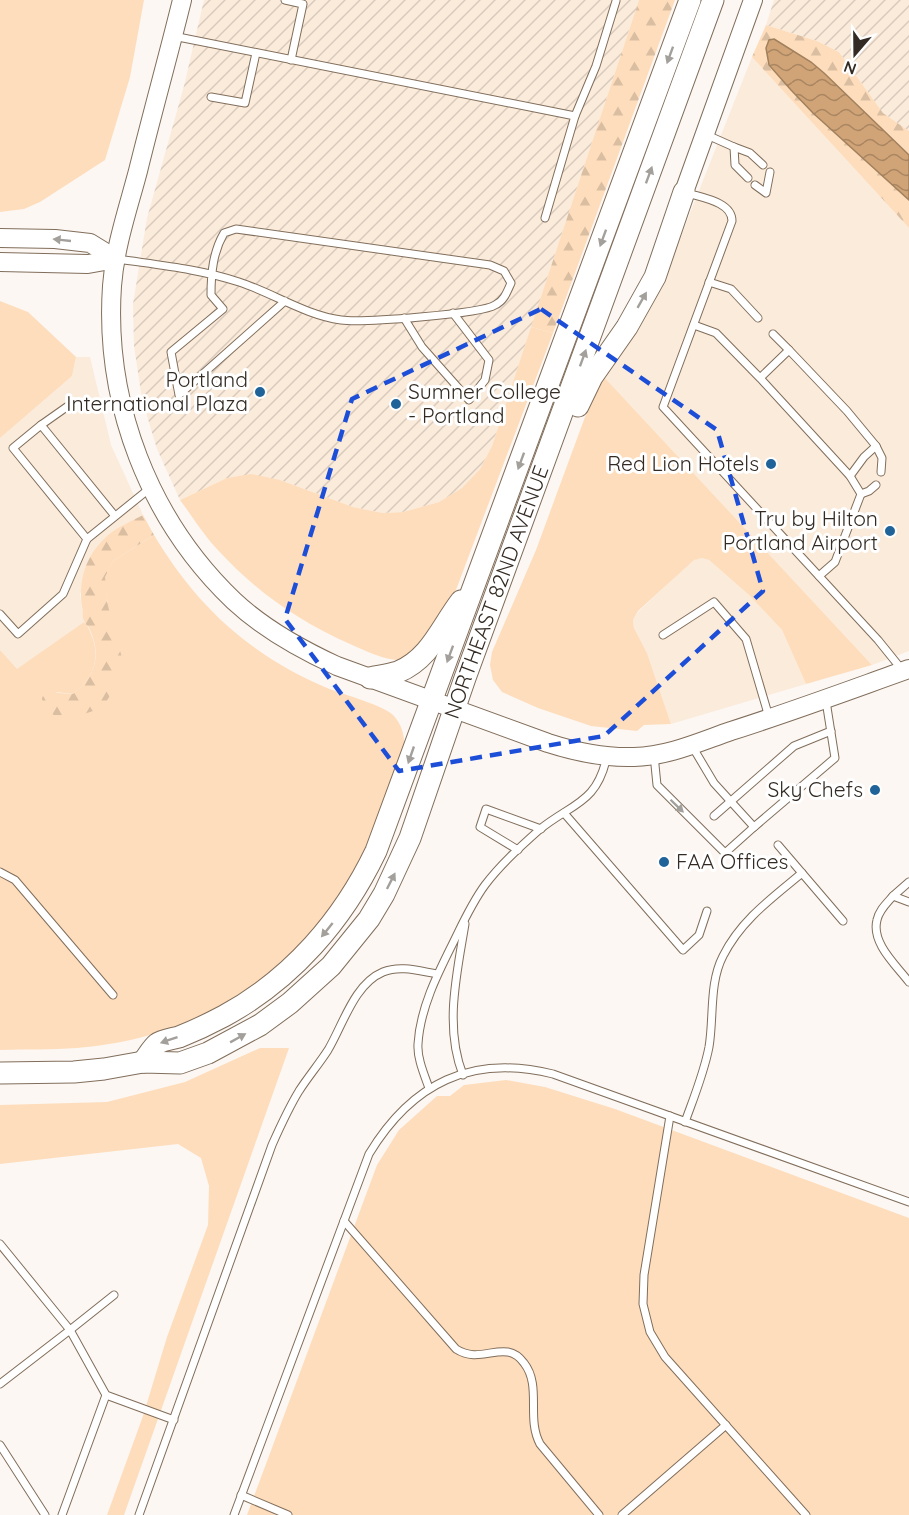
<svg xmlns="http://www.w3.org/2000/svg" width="909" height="1515" font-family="Quicksand,sans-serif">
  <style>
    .built { fill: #fbebdb }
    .industrial { fill: url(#industrial-furrows) }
    .green { fill: #feddbc }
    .forest { fill: url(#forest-firs) }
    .water { fill: url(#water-waves); stroke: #a1805e; stroke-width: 1.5 }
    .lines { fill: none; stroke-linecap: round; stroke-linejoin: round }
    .lane-casing { stroke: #816e5b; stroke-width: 9 }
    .secondary-casing { stroke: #816e5b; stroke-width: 20 }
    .primary-casing { stroke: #816e5b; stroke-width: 23 }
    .lane { stroke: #fff; stroke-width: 7 }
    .secondary { stroke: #fff; stroke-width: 18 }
    .primary { stroke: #fff; stroke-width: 21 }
    .oneway { fill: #a3a09c }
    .marked { fill: none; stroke: #1d4ed8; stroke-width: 4.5; stroke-dasharray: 12 8; stroke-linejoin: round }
    .poi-dot { fill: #1f6398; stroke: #fff; stroke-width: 2 }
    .labels { text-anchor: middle; stroke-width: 6; stroke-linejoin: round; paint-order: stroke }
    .poi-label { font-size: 21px; fill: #332b23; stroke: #fff; text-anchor: end }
    .street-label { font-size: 21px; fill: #332b23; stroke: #fff }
  </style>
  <defs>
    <pattern id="industrial-furrows" width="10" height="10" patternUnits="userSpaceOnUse" patternTransform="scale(1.5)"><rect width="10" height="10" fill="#fbebdb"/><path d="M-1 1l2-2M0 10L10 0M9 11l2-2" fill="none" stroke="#d8cabc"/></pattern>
    <pattern id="forest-firs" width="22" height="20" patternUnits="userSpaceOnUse" patternTransform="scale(1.5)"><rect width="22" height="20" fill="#feddbc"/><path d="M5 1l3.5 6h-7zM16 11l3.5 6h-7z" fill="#dabea1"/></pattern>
    <pattern id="water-waves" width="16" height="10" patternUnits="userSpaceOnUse" patternTransform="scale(1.5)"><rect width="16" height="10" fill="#d0a477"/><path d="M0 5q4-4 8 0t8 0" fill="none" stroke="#a98661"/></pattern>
  </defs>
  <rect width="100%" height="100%" fill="#fcf7f3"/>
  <g class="built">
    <path d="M752,57L909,228V651L872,665L604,377L662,284Z"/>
    <path d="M76,357H90L111,445L143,515L109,534L80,594L84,622L17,670L0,650V438L72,376Z"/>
    <path d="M702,558L709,560L749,595L782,630L806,684L671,724L647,653L634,628L633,620L638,612L694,559Z"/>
  </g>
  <g class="industrial">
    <path d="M204,0H639L492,446L480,469L463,488L439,502L403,512L383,513L353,507L280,480L227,478L180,500L157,449L142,399L134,346L133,304L147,218L184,86Z"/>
    <path d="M774,0H909V131L883,113L839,52L817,41L766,25Z"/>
  </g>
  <g class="green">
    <path d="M0,0H144L130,77L105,160L40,202L24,209L0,212Z"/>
    <path d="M0,301L28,312L76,357L72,376L0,438Z"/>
    <path d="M531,327L553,333L448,611L407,660C387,662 368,652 350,644C298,621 255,591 216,548C203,534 192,516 180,500L227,478L251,474L280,480L353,507L383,513L403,512L439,502L462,488L480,469L492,446Z"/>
    <path d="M604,377L872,665L806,684L782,630L749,595L709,560L702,558L694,560L638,611L633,620L634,628L647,653L671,724L644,725L637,731L591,726L538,708L502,692L493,680L490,665L492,652L536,550L585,417Z"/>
    <path d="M154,535C197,607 250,655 327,688C342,694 386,706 394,716C417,743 395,776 383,804C371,835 360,867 343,895C331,914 313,930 298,946C282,962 265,978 247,991C204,1024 131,1044 77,1048C52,1050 26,1049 0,1050V650L17,669L84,622C89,627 90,632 93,639C100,662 92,679 73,694L55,692L102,708L108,606L104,577L113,561Z"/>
    <path d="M260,1048H289L124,1515H107L143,1416L167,1337L208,1225L209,1186L201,1158L178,1144L0,1164V1105L107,1102L185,1082Z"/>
    <path d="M506,1080L545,1087L615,1109L909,1218V1515H247L377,1165L399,1130L437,1096H450L464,1085Z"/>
  </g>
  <g class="forest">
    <path d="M639,0H675L553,333L531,327Z"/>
    <path d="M766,25L817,41L839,52L883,113L909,131V228L752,57Z"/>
    <path d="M143,515L154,535L113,561L105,577L108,606L122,658L113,691L102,708L81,715H54L43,709L42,698L45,692L73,694C96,676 102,655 89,628C88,626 85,624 84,621C82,617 83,611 82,607C78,580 86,555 107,536C117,527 132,521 143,515Z"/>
  </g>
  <path class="water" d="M774,39L811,62L824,73L909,155V200L813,113L791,90L769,65L766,48L769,40Z"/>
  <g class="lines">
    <g class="lane-casing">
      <g id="lane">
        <path d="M285,0L303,4L291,60"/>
        <path d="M173,36L575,116L545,218"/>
        <path d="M211,97L245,103L256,53"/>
        <path d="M575,116L596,66L616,1"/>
        <path d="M707,135L734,147"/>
        <path d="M748,178L735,165L734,147L750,153L763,165"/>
        <path d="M755,185L766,193L770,172"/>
        <path d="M687,193C703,198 732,202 732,221L663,407L878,640L903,671"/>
        <path d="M118,259C158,265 200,269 239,282C273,293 305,315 341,320C361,323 481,314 495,305C504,301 507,292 511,283L504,271L490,265L236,229L224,233C213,252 211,273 211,295L223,309L171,352L179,395L285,301"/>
        <path d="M709,282L731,289L758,318"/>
        <path d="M404,318L422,347L469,400L485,380L489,360L453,313"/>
        <path d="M694,325L716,333L760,378L789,350L847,411L876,446L864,457L850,476L760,378"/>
        <path d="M773,334L789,350"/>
        <path d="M41,425L68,406"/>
        <path d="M876,446L882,458L881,472"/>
        <path d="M861,494L869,491L876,485"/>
        <path d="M115,516L41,425L13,448L87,539L149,489"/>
        <path d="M819,576L835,562L861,494L850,476"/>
        <path d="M0,614L18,634L63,594L87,539"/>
        <path d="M663,635L714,602L746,639L769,717"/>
        <path d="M692,746L714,783L754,827L835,758L826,701"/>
        <path d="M654,755L657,785L725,853L754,827"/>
        <path d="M564,813L683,950L699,935L707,911"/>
        <path d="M714,816L794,746L831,731"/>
        <path d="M778,845L843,921"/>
        <path d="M518,850L480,827L486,809L541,829"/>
        <path d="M0,872L15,880L113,995"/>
        <path d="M909,882L893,896L909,902"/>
        <path d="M893,896C887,903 879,910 877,920C871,943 896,965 909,982"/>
        <path d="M463,1075C444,1027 457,973 465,924"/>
        <path d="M429,1088C424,1074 417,1058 418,1044C420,1009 437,975 452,945C462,925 471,904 485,885C500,865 520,847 539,830C572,803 597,804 607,756"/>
        <path d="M670,1116L644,1275L643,1304L650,1332L665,1357L806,1515"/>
        <path d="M685,1122C694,1097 704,1073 709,1047C714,1017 709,983 723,956C741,920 772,898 802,873"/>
        <path d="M344,1221L456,1349C482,1366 505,1337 524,1363C542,1386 526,1418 540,1444L599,1515"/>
        <path d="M0,1244L70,1330L114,1295"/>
        <path d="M0,1384L70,1330L106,1395L174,1420"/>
        <path d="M0,1445L45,1515"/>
        <path d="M241,1495L288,1515"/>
        <path d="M62,1515L106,1395"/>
        <path d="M139,1515L272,1145C280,1127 288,1109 299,1091C308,1077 319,1064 328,1050C343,1025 354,984 383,972C400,965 419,971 437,974"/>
        <path d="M234,1515L369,1154C412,1083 471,1054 553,1074L909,1202"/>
        <path d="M622,1515L726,1425"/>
      </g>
    </g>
    <g class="secondary-casing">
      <g id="secondary">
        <path d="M182,0C168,57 152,114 138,171C128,209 115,246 112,286C104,403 149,520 234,601C264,629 300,649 337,666L548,743C576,752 604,758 634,757C669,756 699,742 731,731C791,712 850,690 909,669"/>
        <path d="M684,192L753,0"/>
        <path d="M0,238L55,239L90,243L116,259"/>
        <path d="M0,262L88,264L116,259"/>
      </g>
    </g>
    <g class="primary-casing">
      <g id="primary">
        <path d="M578,406L592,377L627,327L655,277L684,192"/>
        <path d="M370,678C379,676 389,675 398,672C430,659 441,627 461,601"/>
        <path d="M143,1062C147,1057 152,1048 157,1044C162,1040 172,1039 179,1037C194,1031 209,1024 224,1016C292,979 343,920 376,851L690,0"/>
        <path id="s1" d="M0,1073L74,1072L104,1069L143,1062L180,1063L208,1053L260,1025L290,1003L331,966L369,919L384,894L410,838L465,678L713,0"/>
      </g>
    </g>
    <use href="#lane" class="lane"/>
    <use href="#secondary" class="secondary"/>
    <use href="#primary" class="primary"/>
  </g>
  <defs><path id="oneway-solid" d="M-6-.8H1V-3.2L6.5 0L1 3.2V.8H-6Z" transform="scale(1.5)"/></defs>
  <g class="oneway">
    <use href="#oneway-solid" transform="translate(670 55) rotate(110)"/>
    <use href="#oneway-solid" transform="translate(649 175) rotate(-70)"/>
    <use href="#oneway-solid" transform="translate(603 238) rotate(110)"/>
    <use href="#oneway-solid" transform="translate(62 240) rotate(-174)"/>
    <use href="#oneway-solid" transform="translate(642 300) rotate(-60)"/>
    <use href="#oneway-solid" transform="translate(583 358) rotate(-70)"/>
    <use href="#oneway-solid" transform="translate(521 461) rotate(110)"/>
    <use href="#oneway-solid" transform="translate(450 654) rotate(110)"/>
    <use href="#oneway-solid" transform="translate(411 755) rotate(109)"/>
    <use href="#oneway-solid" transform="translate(677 806) rotate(44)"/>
    <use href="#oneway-solid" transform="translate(391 881) rotate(-63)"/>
    <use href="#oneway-solid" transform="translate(327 930) rotate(129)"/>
    <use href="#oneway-solid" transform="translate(238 1038) rotate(-29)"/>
    <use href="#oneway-solid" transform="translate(169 1040) rotate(161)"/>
  </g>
  <path class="marked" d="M541,309L717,430L763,591L604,736L399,771L285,619L352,399Z"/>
  <g class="poi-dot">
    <circle cx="260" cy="392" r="6"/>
    <circle cx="396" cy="404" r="6"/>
    <circle cx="771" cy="464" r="6"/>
    <circle cx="890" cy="531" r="6"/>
    <circle cx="875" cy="790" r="6"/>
    <circle cx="664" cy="862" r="6"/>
  </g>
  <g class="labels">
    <g class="poi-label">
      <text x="248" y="387">Portland<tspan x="248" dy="24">International Plaza</tspan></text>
      <text x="408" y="399" text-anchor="start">Sumner College<tspan x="408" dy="24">- Portland</tspan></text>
      <text x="759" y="471">Red Lion Hotels</text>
      <text x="878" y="526">Tru by Hilton<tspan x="878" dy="24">Portland Airport</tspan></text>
      <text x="863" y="797">Sky Chefs</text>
      <text x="676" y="869" text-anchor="start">FAA Offices</text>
    </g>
    <g class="street-label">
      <text dy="7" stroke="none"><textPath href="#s1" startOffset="774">NORTHEAST 82ND AVENUE</textPath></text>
    </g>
  </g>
  <g transform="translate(855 54) rotate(200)" stroke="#ffffff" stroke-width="4.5" paint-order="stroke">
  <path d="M0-4.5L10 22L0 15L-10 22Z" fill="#332b23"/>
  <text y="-9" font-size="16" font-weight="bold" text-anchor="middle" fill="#332b23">N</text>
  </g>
</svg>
